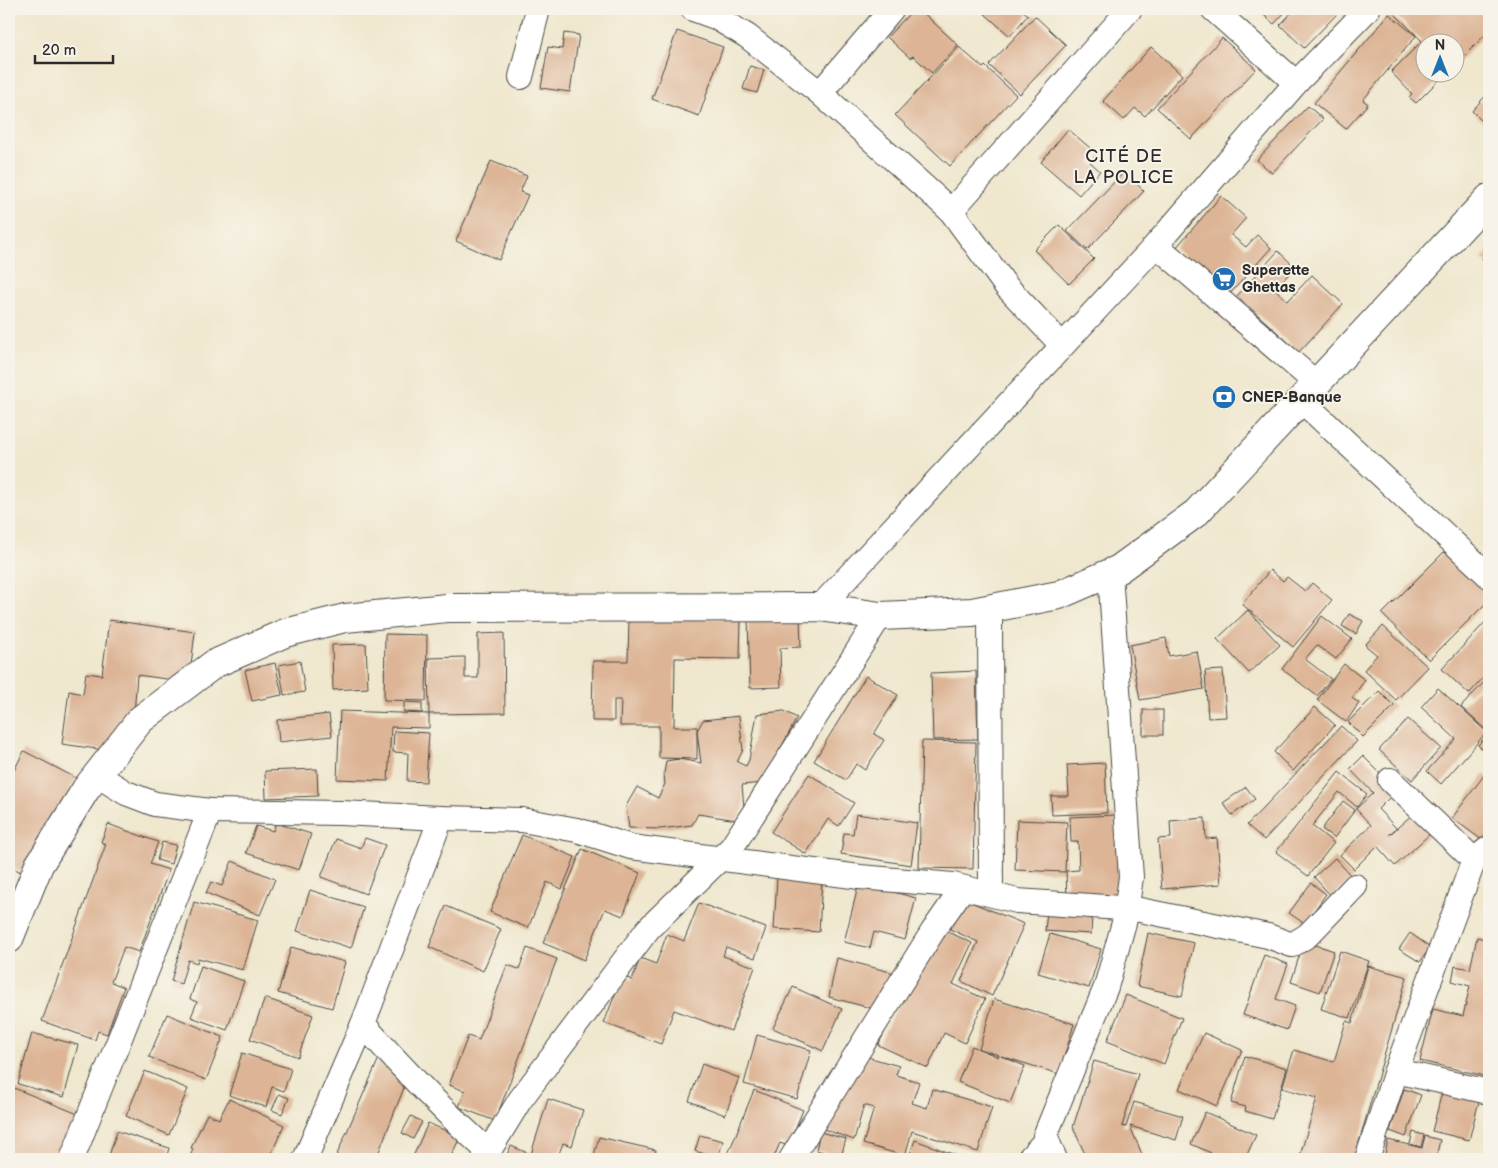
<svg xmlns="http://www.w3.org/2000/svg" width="1498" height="1168" font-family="'Balsamiq Sans',sans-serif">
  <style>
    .building { fill: #ddb596 }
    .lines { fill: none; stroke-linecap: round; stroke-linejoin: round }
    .street-casing { stroke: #484743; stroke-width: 26 }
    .secondary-casing { stroke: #484743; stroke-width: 30 }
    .street { stroke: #fff; stroke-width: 24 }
    .secondary { stroke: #fff; stroke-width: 28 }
    .labels { text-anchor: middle; stroke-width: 4; stroke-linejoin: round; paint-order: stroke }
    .poi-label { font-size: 15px; font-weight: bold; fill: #2b2b2b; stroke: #f7f3e8; text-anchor: start }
    .quarter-label { font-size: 18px; letter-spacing: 1px; fill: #2b2b2b; stroke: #f7f3e8 }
  </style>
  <rect width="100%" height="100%" fill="#f7f3e8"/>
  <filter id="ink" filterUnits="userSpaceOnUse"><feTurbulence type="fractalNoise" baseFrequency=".02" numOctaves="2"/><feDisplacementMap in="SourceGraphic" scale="10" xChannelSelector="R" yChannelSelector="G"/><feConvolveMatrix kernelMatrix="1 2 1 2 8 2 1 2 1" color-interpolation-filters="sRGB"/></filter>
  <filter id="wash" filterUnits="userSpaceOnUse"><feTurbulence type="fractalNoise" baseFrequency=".0096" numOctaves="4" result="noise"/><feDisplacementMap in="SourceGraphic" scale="20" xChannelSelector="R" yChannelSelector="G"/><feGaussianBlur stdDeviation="1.12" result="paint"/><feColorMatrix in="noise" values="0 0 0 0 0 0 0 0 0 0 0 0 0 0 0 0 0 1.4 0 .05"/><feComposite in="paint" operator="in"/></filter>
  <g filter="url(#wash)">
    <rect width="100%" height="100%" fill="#efe7ce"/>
    <g id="blocks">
      <g class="building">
        <path d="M914,9H919L958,45L932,73L913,56L910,58L887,37Z"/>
        <path d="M990,9H1021L1028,15L1010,36L985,14Z"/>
        <path d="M1257,9H1288L1274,24Z"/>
        <path d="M1295,9H1331L1337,14L1304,48L1280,25Z"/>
        <path d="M1398,9H1486L1489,12V31L1456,64V42H1426V72H1447L1416,103L1409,97L1412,94L1391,72L1422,41L1394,13Z"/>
        <path d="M1389,14L1416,36L1363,100L1368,104L1346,129L1314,103Z"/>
        <path d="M1035,16L1066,45L1020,94L989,65Z"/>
        <path d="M677,31L723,47L699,116L652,99Z"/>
        <path d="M564,33L579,35L570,92L541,88L548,47L562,49Z"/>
        <path d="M1222,38L1256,69L1191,139L1157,108Z"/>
        <path d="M959,47L983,68L985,66L1016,95L950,166L895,115Z"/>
        <path d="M1151,47L1182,75L1145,116L1135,108L1124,120L1103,101Z"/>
        <path d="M750,66L764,70L757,93L743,89Z"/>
        <path d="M1489,92V128L1472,111Z"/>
        <path d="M1308,106L1323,119L1272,173L1257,160Z"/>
        <path d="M1068,129L1097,154L1090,162L1100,171L1079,195L1041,162Z"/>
        <path d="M491,161L527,176L520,192L528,195L499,260L456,241Z"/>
        <path d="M1124,172L1144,191L1087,250L1067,231Z"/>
        <path d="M1221,196L1246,218L1231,235L1246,247L1257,235L1271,248L1229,295L1175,249Z"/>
        <path d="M1059,225L1094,259L1069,284L1034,250Z"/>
        <path d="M1489,250V265L1482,259Z"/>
        <path d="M1278,251L1295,267L1275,289L1288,301L1312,275L1343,304L1299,352L1237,296Z"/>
        <path d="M1447,549L1489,592V600L1429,660L1382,614Z"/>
        <path d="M1270,570L1283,581L1287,577L1305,591L1312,583L1332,600L1293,647L1242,604Z"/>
        <path d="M1248,610L1280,645L1249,673L1217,639Z"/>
        <path d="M1349,614L1363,621L1356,634L1342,626Z"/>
        <path d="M1322,616L1352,639L1336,659L1317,645L1305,659L1331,679L1317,696L1282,669Z"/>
        <path d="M800,617L801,647L780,648L781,687L750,688L748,618Z"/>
        <path d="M629,618L741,619L740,659L675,658L674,727H697V759L659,758V726H620L621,700H614V721H592L593,661H628Z"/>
        <path d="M1489,618V671L1469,694L1442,669Z"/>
        <path d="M109,620L195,632L189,682L137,675L134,715L104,750L62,744L69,691L83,694L86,673L102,675Z"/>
        <path d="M1383,626L1428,667L1396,700L1364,670L1377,655L1365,645Z"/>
        <path d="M504,633L505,713L429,714L428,658L465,657V678H478V634Z"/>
        <path d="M385,634L427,635L426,701L384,700Z"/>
        <path d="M1166,638L1169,656L1197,651L1204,689L1140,700L1130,645Z"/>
        <path d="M366,644L368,688L333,690L332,645Z"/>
        <path d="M300,661L305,692L284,695L279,665Z"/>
        <path d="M275,663L282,695L252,701L245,670Z"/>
        <path d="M1344,664L1365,680L1352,698L1359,703L1346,722L1317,700Z"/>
        <path d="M1223,670L1226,717L1208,718L1205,671Z"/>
        <path d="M976,671L978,739L933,740L931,673Z"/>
        <path d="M866,676L898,695L874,734L884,740L865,770L856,764L846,780L814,761Z"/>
        <path d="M1486,680L1489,683V733L1461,707Z"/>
        <path d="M1438,688L1487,732L1441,784L1427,771L1456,739L1421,707Z"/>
        <path d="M1379,691L1394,706L1363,737L1348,722Z"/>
        <path d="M404,702L422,703V713L404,712Z"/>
        <path d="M1315,707L1335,725L1293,771L1274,752Z"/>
        <rect x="1143" y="710" width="20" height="25"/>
        <path d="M340,711L429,714V728L391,727L388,781L337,779Z"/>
        <path d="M784,711L797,718L762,783L742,785L744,807L737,820L698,814L692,825L660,829L629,828L626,806L637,787L658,798L665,784L664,774L666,761L679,759L701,763L697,731L703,720L739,716L743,750L737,762L746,766L749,760L757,714Z"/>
        <path d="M329,714L332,736L279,742L277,720Z"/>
        <path d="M1408,719L1441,748L1412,780L1379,750Z"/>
        <path d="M1341,726L1357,741L1264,840L1247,825Z"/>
        <path d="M394,731L429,733L426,782L407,781L408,753L393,752Z"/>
        <path d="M1489,734V756L1478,745Z"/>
        <path d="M922,741L976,742L973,869L919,868Z"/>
        <path d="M24,751L76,778L25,874L9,866V780Z"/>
        <path d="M1363,756L1397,790L1378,809L1396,828L1389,835L1413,814L1431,833L1395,866L1377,846L1354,869L1340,855L1371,825L1356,809L1373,793L1350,769Z"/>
        <path d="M1105,763L1107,813L1052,815L1051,796H1069L1067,765Z"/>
        <path d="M317,769L318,796L266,798L265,771Z"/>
        <path d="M1339,772L1367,794L1357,807L1339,792L1312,826L1334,843L1308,876L1276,852Z"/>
        <path d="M809,774L854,803L839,826L828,819L806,854L771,832Z"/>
        <path d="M1485,774L1489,778V839L1486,843L1452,818Z"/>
        <path d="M1246,787L1255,799L1232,815L1223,803Z"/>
        <path d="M1343,801L1355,810L1334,838L1322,829Z"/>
        <path d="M856,814L917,823L911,865L841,854L844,833L853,834Z"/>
        <path d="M1115,815L1120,896L1067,898L1066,871L1079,870L1078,842H1071L1070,817Z"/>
        <path d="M1205,818L1206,839L1217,838L1221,884L1162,889L1158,839L1171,838L1170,821Z"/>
        <path d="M1017,820L1067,822L1065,872L1015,870Z"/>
        <path d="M276,823L311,834L299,870L246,853L256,826L273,831Z"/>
        <path d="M108,824L158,842L150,864L169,870L139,952L124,947L111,982L124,987L107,1034L98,1031L95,1040L42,1021L106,844L101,842Z"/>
        <path d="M522,835L575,857L562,889L547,882L528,928L490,912Z"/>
        <path d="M365,838L385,845L366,894L321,877L336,839L361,848Z"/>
        <path d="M162,842L176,845L171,864L157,860Z"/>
        <path d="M582,849L640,873L623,916L605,909L584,960L543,943Z"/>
        <path d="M1335,858L1353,878L1332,897L1314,877Z"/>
        <path d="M232,861L275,879L260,915L206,893L211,882L222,886Z"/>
        <path d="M777,877L822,879L819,932L774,929Z"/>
        <path d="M859,883L916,898L905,940L874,932L870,948L844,942Z"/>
        <path d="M1311,883L1326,894L1305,924L1289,913Z"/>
        <path d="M310,890L364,907L351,948L297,931Z"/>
        <path d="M961,898L1024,924L992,996L961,981L978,942L948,928Z"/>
        <path d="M194,902L258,920L243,970L198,958L197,963L188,960L181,984L171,981Z"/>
        <path d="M699,903L766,928L755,958L726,947L723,956L755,967L731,1031L674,1010L661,1044L604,1023L622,976L632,980L640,958L656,964L667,934L684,941Z"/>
        <path d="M446,906L501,929L483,971L429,947Z"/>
        <path d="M1047,912L1092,915L1091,934L1045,931Z"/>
        <path d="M938,927L972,943L953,984L985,999L965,1043L944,1033L928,1068L878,1045Z"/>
        <path d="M1148,933L1194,943L1182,996L1137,986Z"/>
        <path d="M1410,933L1430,947L1420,962L1399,949Z"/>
        <path d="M1050,934L1101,949L1089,988L1038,973Z"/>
        <path d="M1477,937L1489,940V1077L1420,1061L1433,1009L1463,1016L1470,986L1452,981L1455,966L1470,969Z"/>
        <path d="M1304,941L1334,951L1320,992L1291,982Z"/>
        <path d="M291,947L345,962L332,1008L278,993Z"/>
        <path d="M527,948L557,959L495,1121L459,1107L465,1091L449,1085L468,1036L479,1040L507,965L519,969Z"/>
        <path d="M1340,951L1369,961L1350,1018L1321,1009Z"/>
        <path d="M1264,955L1288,964L1276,999L1295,1006L1287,1030L1243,1015Z"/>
        <path d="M837,958L898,974L878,1010L829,997Z"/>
        <path d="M201,966L244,981L227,1030L191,1017L197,1002L190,999Z"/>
        <path d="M1368,966L1407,977L1354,1159H1299L1317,1098L1282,1088L1294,1050L1334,1062L1346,1021L1352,1023Z"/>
        <path d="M793,987L842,1009L823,1051L773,1028Z"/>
        <path d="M1126,995L1182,1018L1164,1064L1107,1041Z"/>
        <path d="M265,998L313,1015L298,1057L250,1039Z"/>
        <path d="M994,999L1074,1024L1059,1074L1001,1056L1025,1066L1010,1103L958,1082L972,1046L998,1057L999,1055L979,1049Z"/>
        <path d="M167,1014L223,1037L206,1080L149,1057Z"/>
        <path d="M32,1033L78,1045L64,1097L18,1084Z"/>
        <path d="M1204,1033L1242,1050L1217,1106L1179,1089Z"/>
        <path d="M757,1035L811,1050L797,1099L744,1084Z"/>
        <path d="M242,1053L291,1069L284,1091L272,1087L266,1107L229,1095Z"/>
        <path d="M380,1056L407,1080L376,1159H335Z"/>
        <path d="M864,1056L899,1066L896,1075L919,1082L912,1103L927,1108L932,1089L992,1107L978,1152L912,1131L905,1156L863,1144L874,1108L864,1105L854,1140L824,1129Z"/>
        <path d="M1245,1056L1287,1068L1272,1119L1245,1111L1246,1107L1231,1103Z"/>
        <path d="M1094,1061L1138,1074L1122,1126L1126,1127L1134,1102L1183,1116L1176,1140L1130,1126L1144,1159H1087L1073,1127Z"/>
        <path d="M702,1064L739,1078L725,1115L689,1101Z"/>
        <path d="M145,1071L188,1089L169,1135L126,1116Z"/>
        <path d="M9,1086L78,1114L60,1159H9Z"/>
        <path d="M1404,1089L1421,1095L1406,1137L1390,1131Z"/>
        <path d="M754,1090L803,1110L788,1146L780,1143L773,1159H726Z"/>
        <path d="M1442,1092L1479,1101L1469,1140L1432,1131Z"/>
        <path d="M279,1094L289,1098L282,1114L272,1110Z"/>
        <path d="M229,1099L284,1125L269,1159H189L193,1149L191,1148L207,1114L219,1119Z"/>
        <path d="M548,1099L583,1110L572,1146L563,1143L557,1159H547L531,1154Z"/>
        <path d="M1205,1112L1256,1135L1245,1159H1208L1211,1153L1191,1144Z"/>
        <path d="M411,1116L422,1122L413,1139L402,1133Z"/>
        <path d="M428,1123L460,1137L450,1159H412Z"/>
        <path d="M117,1131L169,1148L166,1159H108Z"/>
        <path d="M820,1132L846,1139L841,1157L816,1150Z"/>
        <path d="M1413,1132L1424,1135L1421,1147L1410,1144Z"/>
        <path d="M700,1135L723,1141L718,1158L695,1151Z"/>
        <path d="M1425,1136L1440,1140L1436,1157L1441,1159H1384L1388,1140L1422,1148Z"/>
        <path d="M599,1137L656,1150L654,1159H593Z"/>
        <path d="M915,1140L966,1159H908Z"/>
        <path d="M511,1146L542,1159H505Z"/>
      </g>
    </g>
  </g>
  <g filter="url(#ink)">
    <use href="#blocks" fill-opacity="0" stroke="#484743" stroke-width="1"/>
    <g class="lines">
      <g class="street-casing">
        <g id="street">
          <path d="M693,9L715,17L747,36L820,93L951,211L1006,286L1062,345"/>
          <path d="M1213,9L1296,83"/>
          <path d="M521,77L538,9"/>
          <path d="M820,93L892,9"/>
          <path d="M951,211L1130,9"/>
          <path d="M1156,245L1316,383"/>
          <path d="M1301,400L1489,576"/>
          <path d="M820,607L1156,245L1296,83L1368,9"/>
          <path d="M990,608L991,893"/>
          <path d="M97,775L126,793L155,804L210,811L341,813L441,818L522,820L577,830L631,847L860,877L953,885L1017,901L1135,909L1268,936L1292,945L1308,935L1355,886"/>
          <path d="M1390,780L1474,860"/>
          <path d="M363,1024C403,1069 444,1112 489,1152"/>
          <path d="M1396,1071L1489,1092"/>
          <path d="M72,1159L210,811"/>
          <path d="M305,1159L363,1024L441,818"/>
          <path d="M484,1159L520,1100L648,929L732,847L880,616"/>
          <path d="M791,1159L933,931L963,888"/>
          <path d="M1029,1159L1047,1139"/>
          <path d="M1055,1159L1045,1136L1106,987L1125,919L1131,877L1110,573"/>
          <path d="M1367,1159L1396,1071L1474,860L1489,848"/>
        </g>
      </g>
      <g class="secondary-casing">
        <path id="secondary" d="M9,939L39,865L86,789L140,720L214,664L285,633L345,618L447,608L820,607L880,616L972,612L1059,595L1119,569L1196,513L1489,198"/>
      </g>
      <use href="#street" class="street"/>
      <use href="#secondary" class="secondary"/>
    </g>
  </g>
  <defs>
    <g id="supermarket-disc" transform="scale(1.25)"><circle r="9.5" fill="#1f6fb2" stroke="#f7f3e8"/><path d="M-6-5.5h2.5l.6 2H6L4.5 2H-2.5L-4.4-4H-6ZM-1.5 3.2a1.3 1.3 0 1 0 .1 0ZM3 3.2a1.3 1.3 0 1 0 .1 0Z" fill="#fff"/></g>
    <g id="bank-disc" transform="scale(1.25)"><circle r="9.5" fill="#1f6fb2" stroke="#f7f3e8"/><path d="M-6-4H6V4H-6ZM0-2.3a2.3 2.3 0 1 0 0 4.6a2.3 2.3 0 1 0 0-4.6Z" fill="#fff"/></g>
  </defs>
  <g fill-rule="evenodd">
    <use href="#supermarket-disc" x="1224" y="279"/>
    <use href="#bank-disc" x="1224" y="397"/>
  </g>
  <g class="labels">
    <g class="poi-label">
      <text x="1242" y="275">Superette<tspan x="1242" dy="17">Ghettas</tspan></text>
      <text x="1242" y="402">CNEP-Banque</text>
    </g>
    <g class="quarter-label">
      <text x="1124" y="162">CITÉ DE<tspan x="1124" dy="21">LA POLICE</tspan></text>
    </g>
  </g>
  <rect width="1498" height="1168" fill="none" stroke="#f7f3e8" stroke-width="30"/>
  <g transform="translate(1440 58)"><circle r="24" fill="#f7f3e8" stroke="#a5a39c"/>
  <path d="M0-4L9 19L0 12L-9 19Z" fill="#1f6fb2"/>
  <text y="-8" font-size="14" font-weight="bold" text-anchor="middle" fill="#2b2b2b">N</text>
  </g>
  <path d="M35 55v8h78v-8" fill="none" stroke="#2b2b2b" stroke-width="2.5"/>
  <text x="42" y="55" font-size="15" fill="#2b2b2b" stroke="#f7f3e8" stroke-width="4" paint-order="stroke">20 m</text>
</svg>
